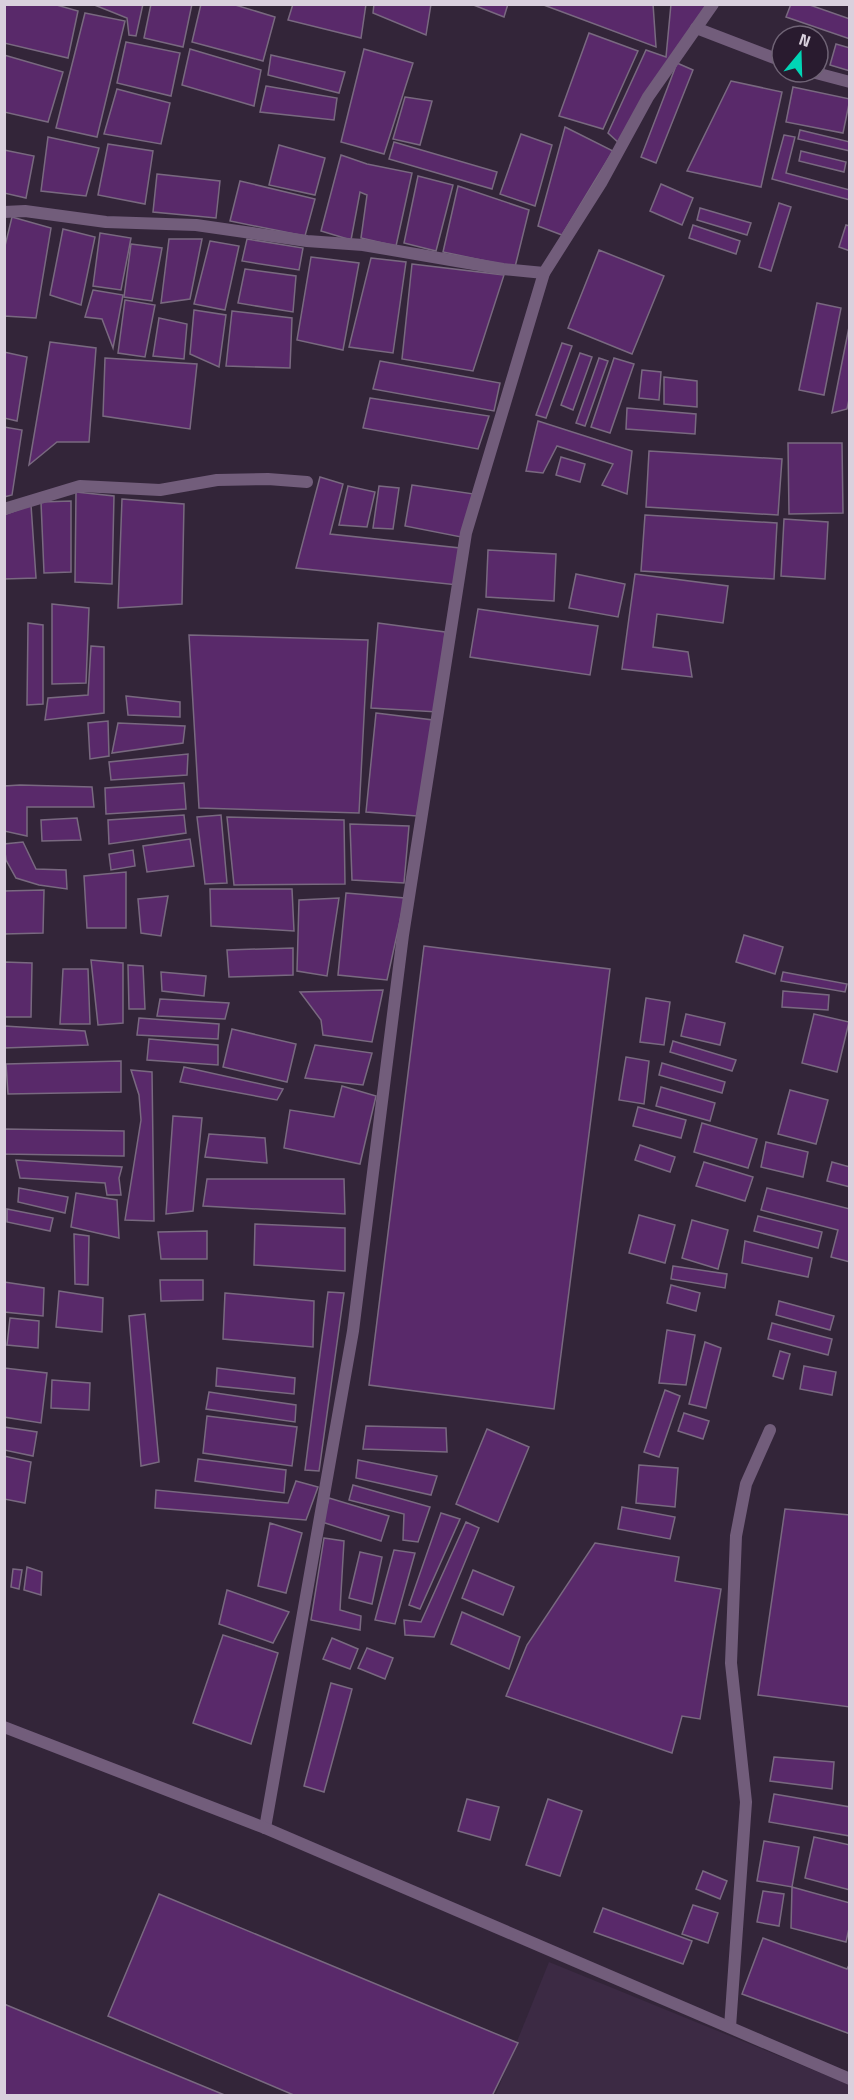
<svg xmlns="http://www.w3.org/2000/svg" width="854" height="2100" font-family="'Titillium Web',sans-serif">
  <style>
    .built { fill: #3c2a44 }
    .building { fill: #59296a; stroke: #796980; stroke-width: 1.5 }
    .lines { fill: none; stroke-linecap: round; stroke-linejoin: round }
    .minor { stroke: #725d7b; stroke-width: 12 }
    .tertiary { stroke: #725d7b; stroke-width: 12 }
  </style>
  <rect width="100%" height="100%" fill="#332539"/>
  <path class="built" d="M549,1962L850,2085L849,2096H495Z"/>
  <g class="building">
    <path d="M4,4H53L78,11L68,58L4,43Z"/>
    <path d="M92,4H143L136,36L129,35L127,18Z"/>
    <path d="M151,4H192L183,47L144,38Z"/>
    <path d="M201,4H232L275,17L263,61L192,42Z"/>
    <path d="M293,4H366L361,38L288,20Z"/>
    <path d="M374,4H431L426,35L373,13Z"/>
    <path d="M471,4H508L504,17Z"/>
    <path d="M541,4H653L656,47Z"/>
    <path d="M671,4H709L619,143L608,133L646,50L666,57Z"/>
    <path d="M791,4H807L850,19V39L786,17Z"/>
    <path d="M85,13L125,21L97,137L56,128Z"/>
    <path d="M800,31L812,36H798Z"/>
    <path d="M589,33L638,51L603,129L559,116Z"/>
    <path d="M818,38L823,40L818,52Z"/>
    <path d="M126,42L180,53L171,96L117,83Z"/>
    <path d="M836,44L850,48V71L830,65Z"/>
    <path d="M190,49L261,70L254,106L182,85Z"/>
    <path d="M364,49L413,63L384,154L341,142Z"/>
    <path d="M4,55L63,72L48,122L4,112Z"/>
    <path d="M271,55L345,72L339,93L268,75Z"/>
    <path d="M677,63L693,70L656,163L641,157Z"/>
    <path d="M731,81L782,92L761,187L687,171Z"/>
    <path d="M266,86L337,98L334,120L260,112Z"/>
    <path d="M793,87L850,99L843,133L786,122Z"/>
    <path d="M117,89L170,103L161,144L104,134Z"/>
    <path d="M405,97L432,101L420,145L393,139Z"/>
    <path d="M565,127L613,151L562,235L538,226Z"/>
    <path d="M800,130L850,142V151L798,139Z"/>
    <path d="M521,134L552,145L535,206L500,194Z"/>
    <path d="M784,135L795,137L786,173L850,190V200L772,179Z"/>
    <path d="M48,137L99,148L86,196L41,191Z"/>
    <path d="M394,142L497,172L492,189L389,159Z"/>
    <path d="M108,144L153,151L145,204L98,195Z"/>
    <path d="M279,145L325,158L315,195L269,185Z"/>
    <path d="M4,150L34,156L26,198L4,193Z"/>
    <path d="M801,151L846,162L844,172L799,161Z"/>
    <path d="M341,155L367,164L412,173L396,246L361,238L367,195L360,192L351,240L321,231Z"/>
    <path d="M157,174L220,181L216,218L153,212Z"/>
    <path d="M418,176L453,185L436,251L404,243Z"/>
    <path d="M240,181L315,199L305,236L230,221Z"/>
    <path d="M661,184L693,198L682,225L650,211Z"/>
    <path d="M458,186L529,210L515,267L443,252Z"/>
    <path d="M779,203L791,207L771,271L759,267Z"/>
    <path d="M700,208L751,223L747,235L697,220Z"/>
    <path d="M12,217L51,228L36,318L4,316V250Z"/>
    <path d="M693,225L740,241L736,254L689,238Z"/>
    <path d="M846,225L850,226V251L839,247Z"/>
    <path d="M63,229L95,237L81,305L50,295Z"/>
    <path d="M100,233L131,238L121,290L93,286Z"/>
    <path d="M169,239H202L190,299L161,303Z"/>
    <path d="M247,239L303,248L299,270L242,261Z"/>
    <path d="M210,241L239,246L225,310L194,304Z"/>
    <path d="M131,244L162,248L152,301L124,297Z"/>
    <path d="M599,250L664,276L632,354L568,328Z"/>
    <path d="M311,257L359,263L343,350L297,340Z"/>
    <path d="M371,258L406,262L393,353L349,347Z"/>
    <path d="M412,264L504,275L473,371L402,359Z"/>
    <path d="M245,269L296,276L293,312L238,303Z"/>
    <path d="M93,290L123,295L113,348L102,319L85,317Z"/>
    <path d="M125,300L155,305L145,357L118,353Z"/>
    <path d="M817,303L841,308L824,395L799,390Z"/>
    <path d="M194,310L226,315L219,367L190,354Z"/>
    <path d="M232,311L292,318L290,368L226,366Z"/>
    <path d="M159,318L187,324L184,359L153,356Z"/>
    <path d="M850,322V395L847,409L832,413Z"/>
    <path d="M50,342L96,348L89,442H57L29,465Z"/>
    <path d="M562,343L572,346L546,418L536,415Z"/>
    <path d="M4,352L27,357L17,421L4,418Z"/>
    <path d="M580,353L592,357L573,410L561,405Z"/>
    <path d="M105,358L197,364L190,429L103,416Z"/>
    <path d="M599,358L608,361L585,426L576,423Z"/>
    <path d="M614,358L634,364L610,433L591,427Z"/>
    <path d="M380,361L500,383L494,411L373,389Z"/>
    <path d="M642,370L661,372L659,400L639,398Z"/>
    <path d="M664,377L697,381V407L664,404Z"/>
    <path d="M370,398L489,416L478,449L363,428Z"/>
    <path d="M627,408L696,414L695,434L626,429Z"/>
    <path d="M538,421L632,451L627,494L602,485L613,464L557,446L543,473L526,471Z"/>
    <path d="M4,427L22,430L12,495L4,497Z"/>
    <path d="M788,443H842L843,513L789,514Z"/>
    <path d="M649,451L782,459L778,515L646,507Z"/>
    <path d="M561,457L585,464L580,482L556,475Z"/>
    <path d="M320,477L343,484L330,534L460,548L458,585L296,568Z"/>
    <path d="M412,485L474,494L461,537L405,526Z"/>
    <path d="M348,486L375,492L367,527L339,525Z"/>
    <path d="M379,486L399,488L393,529L373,528Z"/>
    <path d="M76,492L114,496L112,584L75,582Z"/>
    <path d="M122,499L184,504L182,604L118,608Z"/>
    <path d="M71,501V572L44,573L41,502Z"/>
    <path d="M31,505L36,578L4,579V515Z"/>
    <path d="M645,515L777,523L774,579L641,571Z"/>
    <path d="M784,519L828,522L825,579L781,576Z"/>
    <path d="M488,550L556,554L554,601L486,597Z"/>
    <path d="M576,574L625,584L618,617L569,608Z"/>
    <path d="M635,574L728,586L723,623L657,614L653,647L688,652L692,677L622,669Z"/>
    <path d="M52,604L89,608L86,683L52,684Z"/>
    <path d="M478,609L598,626L590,675L470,657Z"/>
    <path d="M28,623L43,625V704L27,705Z"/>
    <path d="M378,623L445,632L438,712L371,708Z"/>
    <path d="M189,635L368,640L359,813L199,808Z"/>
    <path d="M91,646L104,647V713L45,720L48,698L88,695Z"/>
    <path d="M126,696L180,702V717L128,715Z"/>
    <path d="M376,713L433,720L417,816L366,812Z"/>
    <path d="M108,721L109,756L90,759L88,723Z"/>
    <path d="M118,723L185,726L183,743L112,753Z"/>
    <path d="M188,754L187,775L111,780L109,762Z"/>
    <path d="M184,783L186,809L106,814L105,788Z"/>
    <path d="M20,785L92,787L94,807H27V836L4,831V786Z"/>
    <path d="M184,815L186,833L109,844L108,820Z"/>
    <path d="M221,815L227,883L205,884L197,817Z"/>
    <path d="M227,817L344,820L345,884L234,885Z"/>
    <path d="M77,818L81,840L42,841L41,820Z"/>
    <path d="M350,824L409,826L404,883L352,880Z"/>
    <path d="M190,839L194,866L147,872L143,846Z"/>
    <path d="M23,842L36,869L66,870L67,889L39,885L16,878L6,860L4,844Z"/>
    <path d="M133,850L135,866L111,870L109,854Z"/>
    <path d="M126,872V928H87L84,876Z"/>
    <path d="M210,889H292L294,931L211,926Z"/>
    <path d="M44,890L43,933L4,934V891Z"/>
    <path d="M346,893L405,898L387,980L338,975Z"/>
    <path d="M168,896L161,936L141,933L138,899Z"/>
    <path d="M339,898L327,976L297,971L299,900Z"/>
    <path d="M744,935L783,947L775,974L736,962Z"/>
    <path d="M424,946L610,969L554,1409L369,1385Z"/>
    <path d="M293,948V975L229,977L227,950Z"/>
    <path d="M91,960L123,963V1023L98,1025Z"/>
    <path d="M4,962L32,963L31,1017H4Z"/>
    <path d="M128,965L143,966L145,1009H129Z"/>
    <path d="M63,969H88L90,1024H60Z"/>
    <path d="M161,972L206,976L204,996L162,991Z"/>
    <path d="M783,972L847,984L845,992L781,981Z"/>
    <path d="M383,990L372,1042L323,1035L321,1020L300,992Z"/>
    <path d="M783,991L829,995L828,1010L782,1007Z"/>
    <path d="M646,998L670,1002L664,1045L640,1042Z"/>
    <path d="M160,999L229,1003L225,1019L157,1016Z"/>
    <path d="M686,1014L725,1023L720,1045L681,1036Z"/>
    <path d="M814,1014L849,1022L837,1072L802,1063Z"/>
    <path d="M139,1018L219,1024L218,1039L137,1035Z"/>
    <path d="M4,1026L85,1031L88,1045L4,1048Z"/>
    <path d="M232,1029L296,1044L287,1082L223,1067Z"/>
    <path d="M149,1039L218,1045V1065L147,1060Z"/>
    <path d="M673,1041L736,1060L732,1071L670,1052Z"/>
    <path d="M315,1045L372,1053L363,1085L305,1078Z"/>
    <path d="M626,1057L649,1061L644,1104L619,1100Z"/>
    <path d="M121,1061V1092L8,1094L6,1064Z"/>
    <path d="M662,1063L725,1082L722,1093L659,1075Z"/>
    <path d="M184,1067L283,1089L277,1100L180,1082Z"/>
    <path d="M131,1070L152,1072L154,1221L125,1220L141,1120L139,1095Z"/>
    <path d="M342,1086L376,1096L360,1164L284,1148L290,1110L334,1117Z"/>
    <path d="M661,1087L715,1103L710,1121L656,1106Z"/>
    <path d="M790,1090L828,1100L816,1144L778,1134Z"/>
    <path d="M638,1107L686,1120L681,1138L633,1126Z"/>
    <path d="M173,1116L202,1118L193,1211L166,1214Z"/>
    <path d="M702,1123L757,1139L748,1168L694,1152Z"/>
    <path d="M5,1129L124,1131V1156L4,1154Z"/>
    <path d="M209,1134L265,1138L267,1163L205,1157Z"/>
    <path d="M766,1142L808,1152L803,1177L761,1167Z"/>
    <path d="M640,1145L675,1157L670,1172L635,1160Z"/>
    <path d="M16,1160L122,1167L119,1178L121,1195H107L105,1183L20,1178Z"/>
    <path d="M704,1162L753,1177L745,1201L696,1186Z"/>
    <path d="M832,1162L850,1167V1187L827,1181Z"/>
    <path d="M207,1179H344L345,1214L203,1206Z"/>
    <path d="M19,1188L68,1197L65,1213L18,1202Z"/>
    <path d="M767,1188L850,1209V1262L831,1257L838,1230L761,1210Z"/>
    <path d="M76,1193L117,1200L119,1238L71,1227Z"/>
    <path d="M7,1209L53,1218L50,1231L7,1222Z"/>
    <path d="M639,1215L675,1225L665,1263L629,1253Z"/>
    <path d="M758,1216L822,1232L818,1248L754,1231Z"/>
    <path d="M692,1220L728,1230L718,1269L682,1258Z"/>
    <path d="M255,1224L345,1228V1271L254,1265Z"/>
    <path d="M207,1231V1259H161L158,1232Z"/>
    <path d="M74,1234L89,1236L88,1285L75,1284Z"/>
    <path d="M745,1241L812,1258L808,1277L742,1263Z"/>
    <path d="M673,1266L727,1274L725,1288L671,1279Z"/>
    <path d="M160,1280H203V1300L161,1301Z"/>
    <path d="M4,1282L44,1288L43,1316L4,1312Z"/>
    <path d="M671,1285L700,1293L696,1311L667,1303Z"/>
    <path d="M59,1291L103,1298L102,1332L56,1327Z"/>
    <path d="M328,1292L344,1293L319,1471L305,1470Z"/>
    <path d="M225,1293L314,1301L313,1347L223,1339Z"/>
    <path d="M779,1301L834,1316L830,1330L776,1315Z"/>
    <path d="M145,1314L159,1462L141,1466L129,1316Z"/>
    <path d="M10,1318L39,1321L38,1348L7,1345Z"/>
    <path d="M772,1323L832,1339L828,1355L768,1339Z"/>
    <path d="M667,1330L695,1335L686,1385L659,1383Z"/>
    <path d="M705,1342L721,1348L706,1408L689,1404Z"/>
    <path d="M780,1351L790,1354L783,1379L773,1376Z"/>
    <path d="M804,1366L836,1372L832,1395L800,1389Z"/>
    <path d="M4,1368L47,1373L41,1423L4,1417Z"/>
    <path d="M217,1368L295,1378L294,1394L216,1386Z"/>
    <path d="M52,1380L90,1383L89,1410L51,1408Z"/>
    <path d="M665,1390L680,1396L659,1457L644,1452Z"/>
    <path d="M209,1392L296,1405L295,1422L206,1409Z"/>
    <path d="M684,1413L709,1421L703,1439L678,1431Z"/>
    <path d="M207,1416L297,1427L292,1466L203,1453Z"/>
    <path d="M366,1426L446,1428L447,1452L363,1449Z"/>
    <path d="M4,1427L37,1432L33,1456L4,1450Z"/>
    <path d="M487,1429L529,1447L498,1522L456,1504Z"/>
    <path d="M4,1456L31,1462L25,1503L4,1499Z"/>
    <path d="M198,1459L286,1470L284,1493L195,1481Z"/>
    <path d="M358,1460L437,1476L431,1495L356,1478Z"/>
    <path d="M639,1465L678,1468L675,1507L636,1503Z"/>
    <path d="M296,1481L318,1487L306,1520L155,1508L156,1490L288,1503Z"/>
    <path d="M353,1485L430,1507L418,1542L403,1540L404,1514L349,1500Z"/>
    <path d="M329,1498L389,1516L381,1541L322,1522Z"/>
    <path d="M622,1507L675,1517L670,1539L618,1529Z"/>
    <path d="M785,1509L850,1515V1707L758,1695Z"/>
    <path d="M441,1513L460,1519L420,1609L409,1605Z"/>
    <path d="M466,1522L479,1528L434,1637L405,1635L404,1620L421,1622Z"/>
    <path d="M270,1523L302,1533L286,1593L258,1586Z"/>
    <path d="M324,1538L344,1541L340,1610L361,1616L360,1630L311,1620Z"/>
    <path d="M595,1543L679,1557L675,1581L721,1589L700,1719L682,1716L672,1753L506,1696L527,1645Z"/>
    <path d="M394,1550L415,1553L395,1624L375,1620Z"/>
    <path d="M360,1552L382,1557L372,1604L349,1598Z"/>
    <path d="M27,1567L42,1572L41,1595L24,1590Z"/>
    <path d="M13,1569L22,1570L19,1589L11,1587Z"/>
    <path d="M473,1570L514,1587L503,1615L462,1598Z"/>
    <path d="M227,1590L289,1612L273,1643L219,1624Z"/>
    <path d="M462,1612L520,1637L509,1669L451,1644Z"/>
    <path d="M223,1635L278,1653L251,1744L193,1723Z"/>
    <path d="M332,1638L358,1649L350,1669L323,1659Z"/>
    <path d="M367,1648L393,1658L385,1679L358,1668Z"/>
    <path d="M331,1683L352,1689L324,1792L304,1786Z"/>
    <path d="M774,1757L834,1762L832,1789L770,1781Z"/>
    <path d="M774,1794L850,1807V1836L769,1822Z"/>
    <path d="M467,1799L499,1807L490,1840L458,1831Z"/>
    <path d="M548,1799L582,1811L560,1876L526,1865Z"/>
    <path d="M814,1837L850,1845V1890L805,1878Z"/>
    <path d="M764,1841L799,1847L792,1887L757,1881Z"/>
    <path d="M703,1871L727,1881L720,1899L696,1889Z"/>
    <path d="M792,1887L850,1903V1924L846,1942L791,1928Z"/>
    <path d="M763,1891L784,1894L779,1926L757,1922Z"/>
    <path d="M159,1894L518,2043L492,2096H296L108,2016Z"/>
    <path d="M693,1905L718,1913L708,1943L682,1934Z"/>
    <path d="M603,1908L692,1941L683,1964L594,1932Z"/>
    <path d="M763,1938L847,1969L850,1963V2034L742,1994Z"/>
    <path d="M4,2004L227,2096H4Z"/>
  </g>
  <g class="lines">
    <g class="minor">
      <path d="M696,28L782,61"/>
      <path d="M812,72L850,82"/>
      <path d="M4,212L25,211L106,222L196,225L307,241L363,245L503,269L544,273"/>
      <path d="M4,509L80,486L160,490L217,480L268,479L307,482"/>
      <path d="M265,1828L353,1331L403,935L466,533L544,273L601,183L648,97L713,4"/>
      <path d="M730,2027L746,1802L731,1663L736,1536L746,1484L770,1430"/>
    </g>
    <path class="tertiary" d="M4,1727L265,1828L850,2079"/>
  </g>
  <rect width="854" height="2100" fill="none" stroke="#d9d0dd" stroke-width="12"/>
  <g transform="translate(800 54) rotate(19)"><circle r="28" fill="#291b2f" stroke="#6f6375" stroke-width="1.5"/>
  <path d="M0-4.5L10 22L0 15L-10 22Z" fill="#01d5b6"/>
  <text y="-9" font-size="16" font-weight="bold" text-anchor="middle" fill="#d9d0dd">N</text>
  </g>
</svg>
